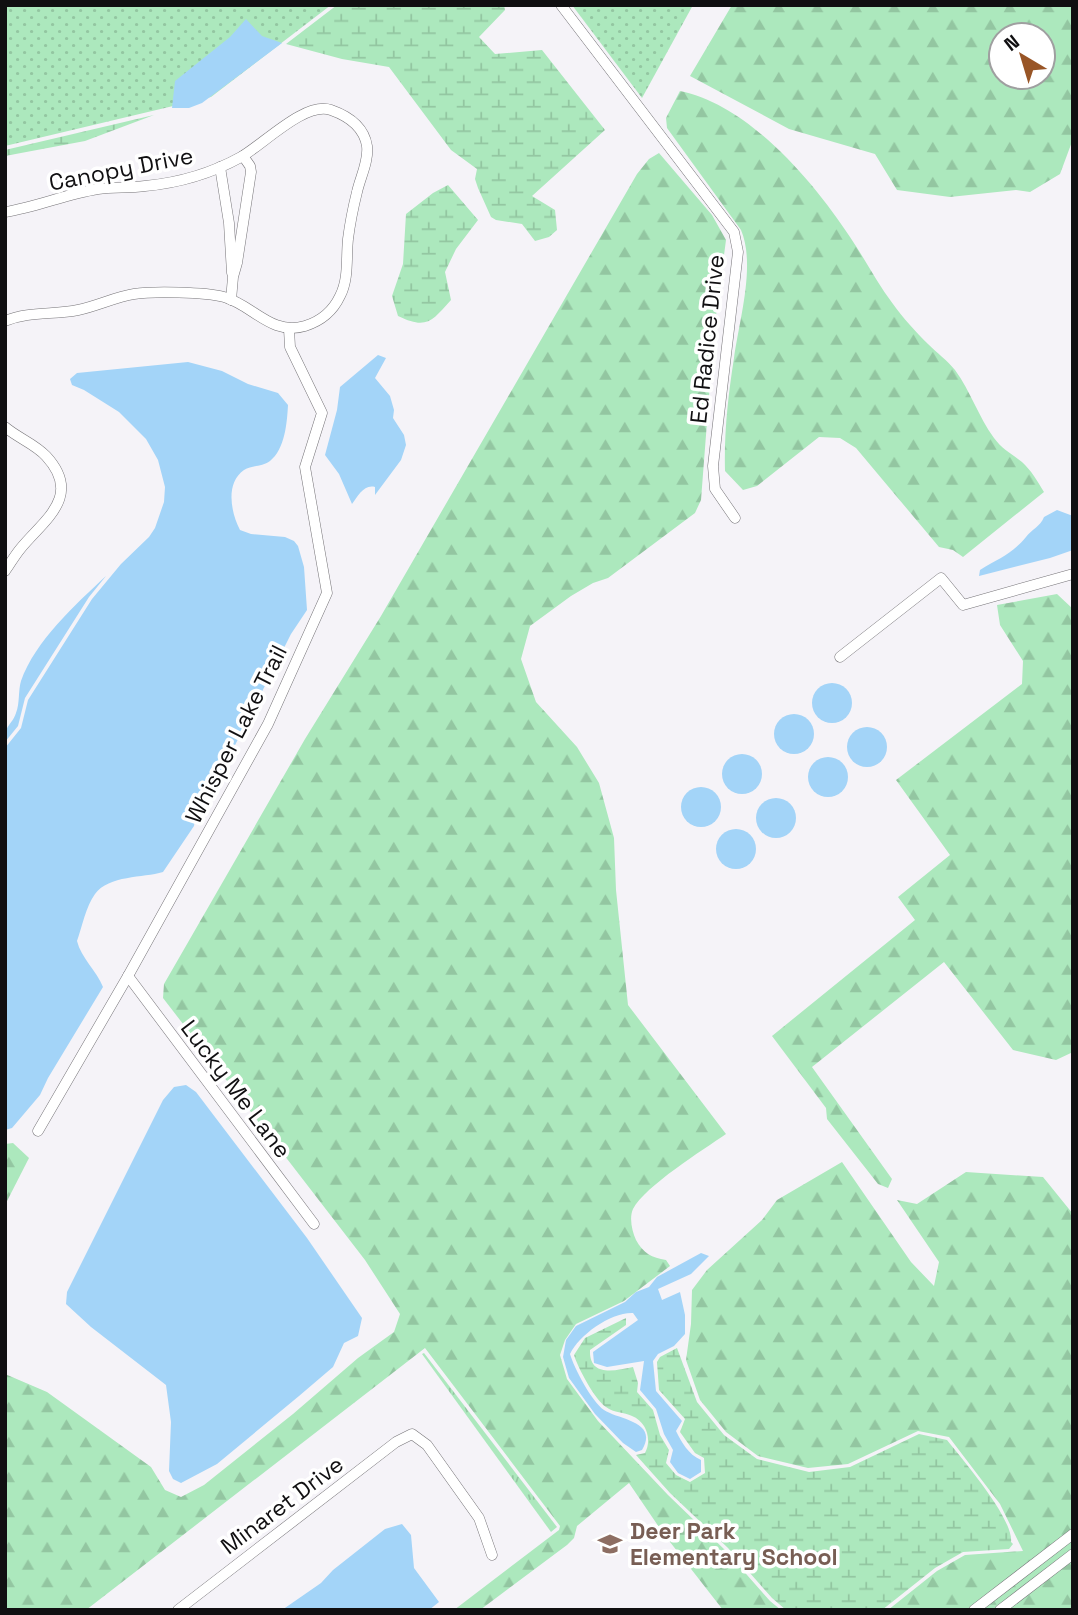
<svg xmlns="http://www.w3.org/2000/svg" width="1078" height="1615" font-family="'Space Grotesk',sans-serif">
  <style>
    .grass { fill: url(#grass-tufts) }
    .forest { fill: url(#forest-firs); fill-rule: evenodd }
    .wetland { fill: url(#wetland-marsh) }
    .park { fill: url(#park-dots) }
    .water { fill: #a3d4f8 }
    .lines { fill: none; stroke-linecap: round; stroke-linejoin: round }
    .minor-casing { stroke: #767478; stroke-width: 11 }
    .minor { stroke: #fff; stroke-width: 10 }
    .labels { text-anchor: middle; stroke-width: 7; stroke-linejoin: round; paint-order: stroke }
    .street-label { font-size: 23px; fill: #100f11; stroke: #fff }
    .education-label { font-size: 23px; font-weight: bold; fill: #785e54; stroke: #fff; text-anchor: start }
  </style>
  <defs>
    <pattern id="grass-tufts" width="24" height="20" patternUnits="userSpaceOnUse" patternTransform="scale(1.75)"><rect width="24" height="20" fill="#ace8bd"/><path d="M3 7l-1-3M5 7V3M7 7l1-3M15 17l-1-3M17 17v-4M19 17l1-3" fill="none" stroke="#93c6a1"/></pattern>
    <pattern id="forest-firs" width="22" height="20" patternUnits="userSpaceOnUse" patternTransform="scale(1.75)"><rect width="22" height="20" fill="#ace8bd"/><path d="M5 1l3.5 6h-7zM16 11l3.5 6h-7z" fill="#93c6a1"/></pattern>
    <pattern id="wetland-marsh" width="20" height="14" patternUnits="userSpaceOnUse" patternTransform="scale(1.75)"><rect width="20" height="14" fill="#ace8bd"/><path d="M1 5h8M5 5V1M11 12h8M15 12V8" fill="none" stroke="#93c6a1"/></pattern>
    <pattern id="park-dots" width="8" height="8" patternUnits="userSpaceOnUse" patternTransform="scale(1.75)"><rect width="8" height="8" fill="#ace8bd"/><path d="M2 2h.1M6 6h.1" fill="none" stroke="#93c6a1" stroke-width="1.8" stroke-linecap="round"/></pattern>
  </defs>
  <rect width="100%" height="100%" fill="#f5f3f8"/>
  <path class="grass" d="M424,1353L557,1527L551,1532L422,1354Z"/>
  <g class="forest">
    <path d="M732,5H1073V139L1060,174L1030,192L1016,190L950,197L897,190L875,154L789,129L690,76ZM1001,35H1043V77H1001Z"/>
    <path d="M680,91C749,105 813,181 850,237C865,259 877,283 893,304C903,318 916,332 928,344C937,353 947,360 955,370C971,392 978,416 994,438C1002,449 1012,454 1022,462C1031,470 1038,482 1044,492L963,557L953,550L939,547L856,448L840,438L819,437L757,486L743,490L725,471C724,433 728,396 734,358C739,321 756,265 741,230L667,128L666,118Z"/>
    <path d="M659,153L712,215L726,240L714,331L701,500L695,513L608,578L593,583L571,596L530,626L521,659L536,702L577,747L599,783L614,838L616,890L628,1005L726,1134C703,1150 645,1186 633,1209C629,1218 632,1231 636,1240C643,1253 652,1258 666,1260L670,1266L624,1301L576,1324L565,1340L560,1355L567,1379L598,1421L668,1495L725,1550L770,1601L781,1610H723L663,1533L629,1483L577,1526L574,1538L567,1545L480,1610H454L559,1530L560,1526L425,1348L86,1610H5V1374L47,1392L151,1467L165,1490L181,1497L204,1485L293,1414L358,1358L394,1332L400,1314L365,1260L163,998L164,984L305,739L381,616L637,174L649,159Z"/>
    <path d="M1057,594L1073,609V1052L1056,1060L1013,1050L944,962L812,1067L892,1179L888,1188L878,1184L827,1119L826,1108L772,1036L915,920L898,897L950,855L896,780L1022,684L1023,661L1000,625L997,605Z"/>
    <path d="M13,1143L29,1158L5,1205V1144Z"/>
    <path d="M842,1162L911,1262L934,1286L939,1262L897,1200L917,1204L966,1172L1043,1177L1073,1214V1610H888L937,1571L965,1555L1023,1551L1000,1504L949,1437L918,1431L848,1464L808,1468L758,1456L726,1432L700,1400L686,1360L691,1324L692,1290L707,1270L762,1220L777,1200Z"/>
  </g>
  <g class="wetland">
    <path d="M337,5H504L505,10L479,37L495,54L542,50L605,130L532,196L555,210L557,230L549,237L535,241L522,224L496,220L491,217L478,188L475,179L477,169L451,150L389,67L342,59L286,44Z"/>
    <path d="M154,115L85,141L5,156V150Z"/>
    <path d="M448,185L478,220L456,249L445,272L451,300C432,321 427,330 398,316L392,296L403,264L406,214L433,193Z"/>
    <path d="M626,1318V1325L590,1350C589,1377 614,1371 633,1367L638,1383L637,1392L653,1410L660,1435L669,1450L666,1463L676,1475L690,1482L705,1473L704,1458L695,1453L680,1432L685,1419L659,1390L657,1362L660,1357L677,1348L697,1402L724,1435L757,1459L809,1472L850,1467L919,1434L947,1440C962,1459 1014,1519 1011,1542L1013,1544L1009,1549L963,1552L935,1568L882,1610H786L772,1598L728,1548L670,1493L636,1455L645,1453C652,1440 647,1422 632,1416C624,1412 614,1413 606,1407C595,1400 578,1368 574,1355L585,1338Z"/>
  </g>
  <g class="park">
    <path d="M5,5H331L211,97L5,146Z"/>
    <path d="M572,5H693L642,98Z"/>
  </g>
  <g class="water">
    <path d="M246,19L262,36L282,43L202,103L189,108H172L175,81L230,37Z"/>
    <path d="M378,355L386,358L375,378L390,396L394,410L393,418L404,435L406,445L401,460L375,495V487C364,484 358,496 352,504L339,474L325,455L337,410L340,387Z"/>
    <path d="M188,362L222,371L248,384L278,393L288,405C287,423 285,449 270,461C262,467 252,465 244,470C225,483 231,513 240,530L251,534L285,537L294,541L298,546L304,567L307,610L291,634L224,767L199,792L194,826L163,872C143,878 109,875 95,894C86,906 82,927 77,941C81,958 97,971 103,987L48,1078L40,1095L12,1128L5,1130V748L21,728L28,700L92,599L121,564L149,537L155,528L164,502L165,487L158,460L146,439L119,412L84,390L72,385L70,379L77,373Z"/>
    <path d="M1057,510L1073,516V550L1050,558L979,576L980,570C999,558 1011,555 1026,537C1032,529 1040,527 1044,517Z"/>
    <path d="M106,576L89,597L25,698L18,726L5,742C5,723 11,727 16,713C20,703 18,691 21,681C35,641 76,604 106,576Z"/>
    <circle cx="832" cy="703" r="20"/>
    <circle cx="794" cy="734" r="20"/>
    <circle cx="867" cy="747" r="20"/>
    <circle cx="742" cy="774" r="20"/>
    <circle cx="828" cy="777" r="20"/>
    <circle cx="701" cy="807" r="20"/>
    <circle cx="776" cy="818" r="20"/>
    <circle cx="736" cy="849" r="20"/>
    <path d="M186,1085L196,1092L307,1238L362,1318L358,1336L344,1343L333,1367L299,1396L217,1464L181,1483L173,1479L169,1471L171,1422L166,1385L91,1327L66,1304L67,1292L163,1100L174,1087Z"/>
    <path d="M701,1253L709,1256L691,1274L658,1289L662,1300L680,1292L685,1315V1334L674,1346L658,1354L653,1361L656,1391L682,1421L676,1431C682,1443 688,1454 701,1460V1472L690,1479L678,1473L670,1462L673,1450L664,1434L656,1409L640,1390L644,1361L607,1367L594,1363L593,1352L638,1320L633,1313C611,1312 579,1335 570,1354C574,1368 592,1402 604,1410C619,1420 659,1421 642,1450L636,1452L623,1443L595,1414L569,1378L563,1357L566,1340L576,1326L625,1302L636,1292L649,1287L657,1277Z"/>
    <path d="M402,1524L411,1535L414,1568L439,1602L429,1610H282L321,1583L333,1570L385,1529Z"/>
  </g>
  <g class="lines">
    <g class="minor-casing">
      <g id="minor">
        <path d="M561,5L734,232L738,252L713,466L715,489L735,518"/>
        <path d="M220,167L229,223L232,273"/>
        <path d="M5,212C37,207 66,194 98,189C113,187 129,188 145,186C178,183 212,173 241,157C264,144 305,101 331,110C348,116 364,127 367,146C369,161 360,178 357,192C353,208 350,223 348,239C346,258 349,279 340,296C333,311 321,321 305,326C271,336 253,305 224,297C205,292 153,291 134,294C115,297 97,306 78,310C54,315 29,311 5,321"/>
        <path d="M231,300L233,277L237,263L251,172L250,166L243,156"/>
        <path d="M5,427C18,438 35,444 46,456C83,496 44,520 21,548C15,555 10,564 5,571"/>
        <path d="M840,657L941,578L963,605L1073,574"/>
        <path d="M128,976L314,1224"/>
        <path d="M38,1131L128,976L268,724L327,593L305,467L322,413L290,347L289,329"/>
        <path d="M178,1610L396,1442L412,1434L427,1445L479,1518L492,1555"/>
        <path d="M974,1610L1073,1534"/>
        <path d="M1000,1610L1073,1554"/>
      </g>
    </g>
    <use href="#minor" class="minor"/>
  </g>
  <defs>
    <g id="school-bare" transform="scale(1.89)"><path d="M0-5L7-2L0 1L-7-2ZM-4 1L0 2.5L4 1V4Q0 6-4 4Z" fill="#8d6e63" stroke="#fff" stroke-width="2.5" paint-order="stroke"/></g>
  </defs>
  <g fill-rule="evenodd">
    <use href="#school-bare" x="610" y="1544"/>
  </g>
  <g class="labels">
    <g class="street-label">
      <text transform="translate(121 169) rotate(-11)" y="8">Canopy Drive</text>
      <text transform="translate(707 339) rotate(-84)" y="8">Ed Radice Drive</text>
      <text transform="translate(236 734) rotate(-63)" y="8">Whisper Lake Trail</text>
      <text transform="translate(236 1089) rotate(53)" y="8">Lucky Me Lane</text>
      <text transform="translate(282 1505) rotate(-37)" y="8">Minaret Drive</text>
    </g>
    <g class="education-label">
      <text x="630" y="1539">Deer Park<tspan x="630" dy="26">Elementary School</tspan></text>
    </g>
  </g>
  <rect width="1078" height="1615" fill="none" stroke="#100f11" stroke-width="14"/>
  <g transform="translate(1022 56) rotate(322)"><circle r="33" fill="#ffffff" stroke="#9f9fa0" stroke-width="2"/>
  <path d="M0-5L12 26L0 18L-12 26Z" fill="#985526"/>
  <text y="-10" font-size="19" font-weight="bold" text-anchor="middle" fill="#100f11">N</text>
  </g>
</svg>
